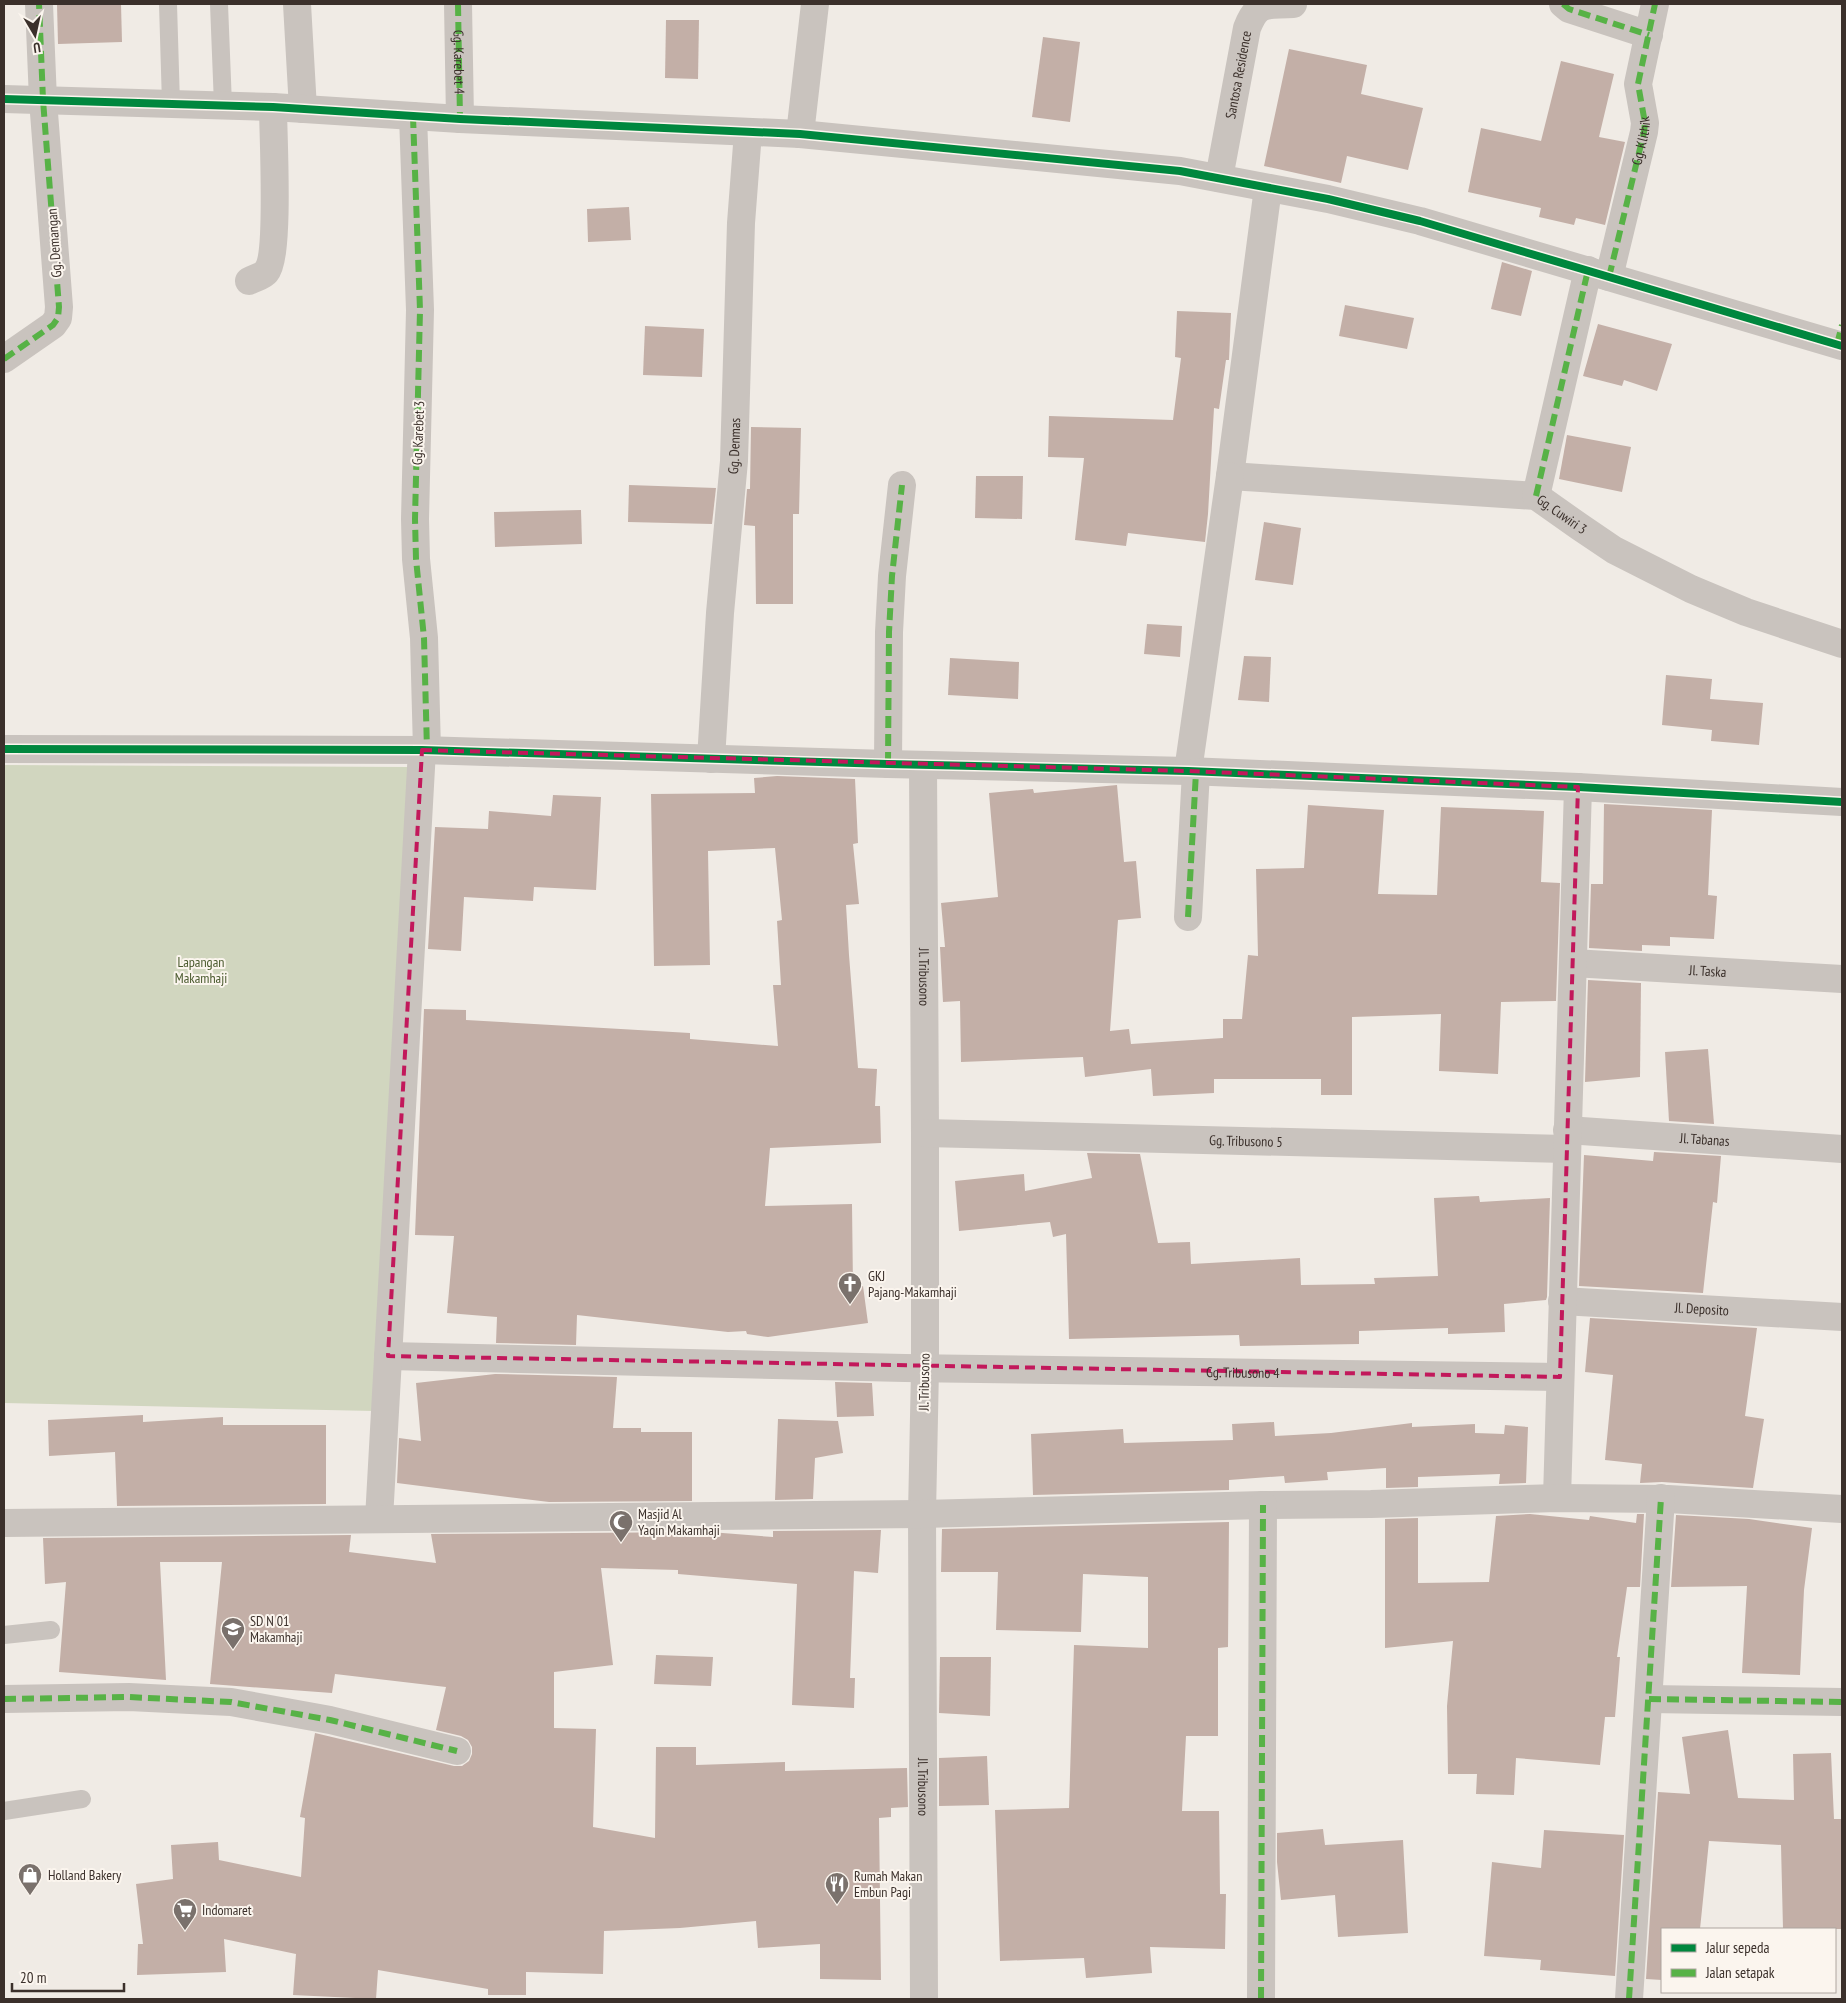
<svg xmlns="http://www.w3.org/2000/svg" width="1846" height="2003" font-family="'PT Sans Narrow',sans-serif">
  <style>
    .green { fill: #d1d6bf }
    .building { fill: #c3afa7 }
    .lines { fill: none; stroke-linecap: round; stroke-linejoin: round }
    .lane { stroke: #c9c3be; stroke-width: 18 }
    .street { stroke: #c9c3be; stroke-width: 28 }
    .quiet { stroke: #57b246; stroke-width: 6; stroke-dasharray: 12 6; stroke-linecap: butt }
    .cycleway-casing { stroke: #fbf5ee; stroke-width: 11 }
    .cycleway { stroke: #00873e; stroke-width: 8 }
    .marked { fill: none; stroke: #c2185b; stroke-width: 4; stroke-dasharray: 10 6; stroke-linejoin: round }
    .labels { text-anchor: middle; stroke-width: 4; stroke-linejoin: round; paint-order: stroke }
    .street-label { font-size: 14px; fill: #3b302b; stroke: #fbf5ee }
    .park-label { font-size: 14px; fill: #4a5a2e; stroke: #fbf5ee }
    .poi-label { font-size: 14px; fill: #3b302b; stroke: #fbf5ee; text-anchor: start }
  </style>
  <rect width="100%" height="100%" fill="#f0ebe5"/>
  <path class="green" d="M4,765L409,767L374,1411L4,1403Z"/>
  <g class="building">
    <path d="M57,4H121L122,42L58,44Z"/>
    <path d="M666,20H699L698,79L665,78Z"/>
    <path d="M1043,37L1080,42L1070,122L1032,117Z"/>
    <path d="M1289,49L1367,65L1361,94L1423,108L1408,170L1347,156L1341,183L1264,166Z"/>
    <path d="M1561,61L1614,74L1599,137L1625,142L1605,225L1576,218L1574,225L1539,217L1541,208L1468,192L1481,128L1541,141Z"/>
    <path d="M629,207L631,240L588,242L587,209Z"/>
    <path d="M1502,262L1532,271L1521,316L1491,309Z"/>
    <path d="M1345,305L1414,318L1407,349L1339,336Z"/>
    <path d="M1177,311L1231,313L1229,360H1226L1219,409L1214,408L1208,514L1205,542L1128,533L1126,546L1075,540L1084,458L1048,457L1049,416L1173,420L1181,358L1175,357Z"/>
    <path d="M1598,324L1672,344L1657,391L1624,380L1622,386L1583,376Z"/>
    <path d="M645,326L704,329L702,377L643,375Z"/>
    <path d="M751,427L801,428L799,514H793V604H756L755,526L744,525L747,489H750Z"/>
    <path d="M1567,435L1631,447L1622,492L1559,479Z"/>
    <path d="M976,476H1023L1022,519L975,518Z"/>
    <path d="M629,485L716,488L712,524L628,522Z"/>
    <path d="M581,510L582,544L495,547L494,512Z"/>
    <path d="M1264,522L1301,528L1293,585L1255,580Z"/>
    <path d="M1147,624L1182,626L1180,657L1144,654Z"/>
    <path d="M1244,656L1271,657L1269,702L1238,700Z"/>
    <path d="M950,658L1019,662L1018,699L948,695Z"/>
    <path d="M1666,675L1712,679L1710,699L1763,703L1759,745L1711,741L1712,730L1662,725Z"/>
    <path d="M777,776L855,779L858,843L853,844L859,904L846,905L849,955L858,1068L877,1069L875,1106H880L881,1143L770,1148L765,1206L852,1204L853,1287L863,1286L868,1323L768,1337L747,1334L746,1331L728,1332L577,1315L576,1345L496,1343L497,1317L447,1313L454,1236L415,1235L424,1009L466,1010V1020L690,1033V1039L778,1046L773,985H781L777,921L782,920L775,848L708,851L710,965L654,966L651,794L755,793L754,778Z"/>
    <path d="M1117,785L1124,862L1136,861L1141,918L1118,920L1110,1031L1129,1029L1131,1044L1223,1038V1019H1242L1248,955L1258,956L1256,869L1304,868L1308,805L1384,810L1378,894L1437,895L1441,807L1544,811L1541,882L1560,883L1556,1001L1501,1002L1498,1074L1439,1071L1441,1014L1352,1017V1095H1321V1079H1214V1093L1153,1096L1151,1069L1085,1077L1083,1057L961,1062L960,1001L943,1002L940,947H945L941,903L998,897L989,793L1033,789L1034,793Z"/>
    <path d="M553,795L601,797L596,890L534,887L533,901L464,897L461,951L428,949L435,827L488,829L489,811L551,816Z"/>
    <path d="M1604,804L1712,810L1708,895L1717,896L1714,939L1670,937V946L1642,945V951L1589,948L1591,884H1603Z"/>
    <path d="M1588,980L1641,983L1640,1077L1585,1082Z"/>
    <path d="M1708,1049L1714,1124L1669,1121L1665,1052Z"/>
    <path d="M1654,1152L1721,1156L1717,1203L1713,1202L1703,1293L1579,1286L1584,1155L1653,1161Z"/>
    <path d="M1087,1153L1140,1154L1158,1243L1190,1242L1191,1264L1300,1258L1301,1285L1375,1284L1374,1278L1438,1276L1434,1198L1479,1196L1480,1202L1550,1198L1547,1297L1546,1300L1504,1304L1505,1332L1448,1334V1328L1359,1331V1344L1240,1346L1239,1335L1069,1339L1066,1234L1053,1237L1050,1222L959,1231L955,1181L1024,1174L1025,1191L1092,1178Z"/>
    <path d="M1590,1318L1757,1328L1745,1416L1764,1419L1753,1488L1662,1482L1640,1483L1642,1464L1605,1460L1613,1375L1585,1372Z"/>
    <path d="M495,1374L617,1377L613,1428H641V1432H692V1501L549,1502L397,1483L399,1438L421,1441L416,1383Z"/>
    <path d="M835,1382L872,1383L874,1416L837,1417Z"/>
    <path d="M143,1415V1422L223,1417V1425H326V1504L117,1506L115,1452L49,1456L48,1420Z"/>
    <path d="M778,1419L838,1421L843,1453L815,1458L813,1499L775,1500Z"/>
    <path d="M1274,1422L1275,1436L1331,1433L1412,1423V1427L1475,1424V1433L1504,1434L1505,1425L1528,1427L1526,1483L1499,1484L1500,1474L1418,1477V1487L1386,1488V1468L1327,1472L1328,1480L1285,1483L1284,1476L1229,1480V1490L1033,1495L1031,1434L1123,1429L1124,1443L1233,1440L1232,1424Z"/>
    <path d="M1530,1514L1589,1520L1590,1516L1636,1523L1637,1514H1644L1640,1587H1627L1617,1657H1620L1615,1717H1605L1600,1765L1516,1758L1514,1795L1476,1794L1477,1774H1448L1447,1706L1453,1641L1385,1648V1519L1418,1518V1583L1489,1582L1496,1516Z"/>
    <path d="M1676,1515L1749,1519L1812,1528L1804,1590L1800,1675L1742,1673L1747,1586L1671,1587Z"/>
    <path d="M1229,1522L1228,1647L1218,1648V1736H1186L1182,1811H1219L1220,1894H1226L1225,1949L1150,1947L1152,1973L1086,1978L1084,1958L1000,1961L995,1810L1069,1808L1074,1645L1148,1648V1577L1083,1574L1081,1632L996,1630L998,1572H941L942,1529Z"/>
    <path d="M881,1530L878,1573L854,1571L850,1678H855L854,1708L792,1705L797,1584L678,1574V1570L601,1568L613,1665L554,1672V1728L596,1729L593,1827L655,1838L656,1747H696V1765L785,1762V1771L907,1768L908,1807L891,1808V1817L879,1818L881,1980L820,1979V1944L758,1948L756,1921L680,1928L604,1931L603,1974L526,1972V1995H488V1989L378,1970L376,1999L293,1995L296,1954L224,1939L226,1972L137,1975L138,1944H143L136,1884L173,1879L171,1845L218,1842L219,1860L301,1877L305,1818L300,1817L315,1733L454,1766H462L469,1761L472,1754V1747L468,1740L461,1736L436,1730L446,1687L335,1674L332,1693L210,1684L222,1562H160L166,1680L59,1672L66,1582L45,1584L43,1538L351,1535L349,1552L436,1563L431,1534L710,1532L773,1537V1531Z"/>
    <path d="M656,1655L713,1657L711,1686L654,1684Z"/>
    <path d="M940,1657H991L990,1716L939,1713Z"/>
    <path d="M1728,1730L1738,1798L1794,1800L1793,1754L1831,1753L1834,1819H1842V1929H1783L1781,1845L1709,1841L1700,1929H1662V1980L1646,1979L1658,1792L1690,1794L1682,1737Z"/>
    <path d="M987,1756L989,1805L939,1806V1758Z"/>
    <path d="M1323,1829L1325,1845L1403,1840L1408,1933L1338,1937L1335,1895L1281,1900L1277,1862V1833Z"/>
    <path d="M1544,1830L1624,1835L1615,1976L1540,1970L1541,1960L1484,1956L1492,1862L1541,1868Z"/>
  </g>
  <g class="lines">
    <g class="lane">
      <path d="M168,4L171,104"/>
      <path d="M219,4L223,105"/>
      <path d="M4,1635L51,1630"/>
      <path d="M4,1811L82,1799"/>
    </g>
    <g class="street">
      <path d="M297,4L303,109"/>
      <path id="s1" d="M458,4L460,119"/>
      <path d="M1563,4L1569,9L1649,35"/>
      <path d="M4,99L273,107L460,119L800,134L1180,171L1328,199L1420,221L1842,346"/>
      <path d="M413,116L420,310L415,519L416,559L424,638L427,750"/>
      <path d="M800,134L815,4"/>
      <path id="s2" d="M1219,178L1247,28C1258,0 1266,6 1293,4"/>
      <path id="s3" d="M1268,188L1230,476L1536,496L1580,527L1614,550L1691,589L1746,612L1842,644"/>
      <path id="s4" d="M1609,277L1644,132L1645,123L1638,84L1655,4"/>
      <path d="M249,281C254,278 263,276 266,272C280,256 273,134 273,107"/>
      <path d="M4,359L53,325L58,318L59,307L43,100L39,4"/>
      <path d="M1536,496L1588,270"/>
      <path d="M4,749L422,750L888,764L1188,771L1578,787L1842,802"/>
      <path id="s5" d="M711,759L720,613L734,461L741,223L748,132"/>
      <path d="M888,764L889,632L892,576L902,485"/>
      <path id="s6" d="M923,765L925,1133V1368L922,1514L924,1999"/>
      <path d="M1188,771L1230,476"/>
      <path d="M1188,917L1196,772"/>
      <path id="s7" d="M1573,963L1842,979"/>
      <path id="s8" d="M1567,1130L1842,1149"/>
      <path id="s9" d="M925,1133L1566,1149"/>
      <path id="s10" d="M1562,1301L1842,1317"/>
      <path id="s11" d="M388,1356L905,1368L1560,1377"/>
      <path d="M1557,1498L1578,787"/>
      <path d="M379,1519L422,750"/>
      <path d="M4,1523L922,1514L1263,1505L1371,1504L1557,1498L1668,1499L1842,1509"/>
      <path d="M4,1699L129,1697L231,1702L330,1720L457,1751"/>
      <path d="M1649,1699L1842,1702"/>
      <path d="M1261,1999L1263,1505"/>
      <path d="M1629,1999L1661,1498"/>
    </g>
    <g class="quiet">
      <path d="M458,4L460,119"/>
      <path d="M1563,4L1569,9L1649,35"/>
      <path d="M413,116L420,310L415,519L416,559L424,638L427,750"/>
      <path d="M1609,277L1644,132L1645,123L1638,84L1655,4"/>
      <path d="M1837,344L1842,325"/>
      <path d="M4,359L53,325L58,318L59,307L43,100L39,4"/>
      <path d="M1536,496L1588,270"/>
      <path d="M888,764L889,632L892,576L902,485"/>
      <path d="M1188,917L1196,772"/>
      <path d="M4,1699L129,1697L231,1702L330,1720L457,1751"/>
      <path d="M1649,1699L1842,1702"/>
      <path d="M1261,1999L1263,1505"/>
      <path d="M1629,1999L1661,1498"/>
    </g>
    <g class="cycleway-casing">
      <g id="cycleway">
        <path d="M4,99L273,107L460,119L800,134L1180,171L1328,199L1420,221L1842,346"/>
        <path d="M4,749L422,750L888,764L1188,771L1578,787L1842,802"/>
      </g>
    </g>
    <use href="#cycleway" class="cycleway"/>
  </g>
  <path class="marked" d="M422,750L1188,771L1578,787L1560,1377L388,1356Z"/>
  <defs>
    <g id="church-pin" transform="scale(1.25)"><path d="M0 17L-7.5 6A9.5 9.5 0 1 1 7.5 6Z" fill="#7a716c" stroke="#fbf5ee"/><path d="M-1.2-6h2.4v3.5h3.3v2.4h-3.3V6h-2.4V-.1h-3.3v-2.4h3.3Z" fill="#fff"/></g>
    <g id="mosque-pin" transform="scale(1.25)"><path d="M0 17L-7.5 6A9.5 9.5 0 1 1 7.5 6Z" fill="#7a716c" stroke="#fbf5ee"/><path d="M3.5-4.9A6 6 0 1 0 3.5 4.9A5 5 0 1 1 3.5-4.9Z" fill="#fff"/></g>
    <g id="school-pin" transform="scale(1.25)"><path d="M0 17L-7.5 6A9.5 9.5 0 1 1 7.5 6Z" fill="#7a716c" stroke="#fbf5ee"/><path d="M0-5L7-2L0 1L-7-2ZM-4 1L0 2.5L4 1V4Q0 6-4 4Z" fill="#fff"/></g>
    <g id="shop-pin" transform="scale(1.25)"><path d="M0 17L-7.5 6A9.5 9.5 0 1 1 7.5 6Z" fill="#7a716c" stroke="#fbf5ee"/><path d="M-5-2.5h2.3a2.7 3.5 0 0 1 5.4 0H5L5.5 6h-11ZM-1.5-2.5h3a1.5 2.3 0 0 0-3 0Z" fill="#fff"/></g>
    <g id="restaurant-pin" transform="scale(1.25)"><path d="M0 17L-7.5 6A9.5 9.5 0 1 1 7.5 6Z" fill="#7a716c" stroke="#fbf5ee"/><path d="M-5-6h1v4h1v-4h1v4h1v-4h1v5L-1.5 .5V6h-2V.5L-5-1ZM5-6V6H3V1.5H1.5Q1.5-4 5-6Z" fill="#fff"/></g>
    <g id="supermarket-pin" transform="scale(1.25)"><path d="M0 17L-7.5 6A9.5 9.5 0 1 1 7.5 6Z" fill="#7a716c" stroke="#fbf5ee"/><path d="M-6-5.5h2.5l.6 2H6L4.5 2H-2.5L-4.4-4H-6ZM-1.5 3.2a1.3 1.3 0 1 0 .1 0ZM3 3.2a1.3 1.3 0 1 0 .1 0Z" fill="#fff"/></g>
  </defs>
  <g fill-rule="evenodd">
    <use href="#church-pin" x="850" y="1284"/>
    <use href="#mosque-pin" x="621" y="1522"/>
    <use href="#school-pin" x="233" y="1629"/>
    <use href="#shop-pin" x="30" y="1875"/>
    <use href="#restaurant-pin" x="837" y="1884"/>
    <use href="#supermarket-pin" x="185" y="1910"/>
  </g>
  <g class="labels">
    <g class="street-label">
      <text dy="5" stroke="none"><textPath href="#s1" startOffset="58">Gg. Karebet 4</textPath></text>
      <text dy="5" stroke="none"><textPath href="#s2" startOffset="105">Santosa Residence</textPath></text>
      <text dy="5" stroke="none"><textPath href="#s4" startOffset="140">Gg. Klithik</textPath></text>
      <text transform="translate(54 243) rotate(-94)" y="5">Gg. Demangan</text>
      <text transform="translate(418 433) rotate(-88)" y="5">Gg. Karebet 3</text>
      <text dy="5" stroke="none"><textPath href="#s5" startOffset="314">Gg. Denmas</textPath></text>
      <text dy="5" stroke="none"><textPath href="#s3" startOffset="629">Gg. Cuwiri 3</textPath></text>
      <text dy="5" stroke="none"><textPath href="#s7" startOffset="135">Jl. Taska</textPath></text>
      <text dy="5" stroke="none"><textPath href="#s6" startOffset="212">Jl. Tribusono</textPath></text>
      <text dy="5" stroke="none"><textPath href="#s8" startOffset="138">Jl. Tabanas</textPath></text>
      <text dy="5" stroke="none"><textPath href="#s9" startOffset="321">Gg. Tribusono 5</textPath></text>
      <text dy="5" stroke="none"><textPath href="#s10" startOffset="140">Jl. Deposito</textPath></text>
      <text dy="5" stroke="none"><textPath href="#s11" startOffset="855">Gg. Tribusono 4</textPath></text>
      <text transform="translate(924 1382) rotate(-89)" y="5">Jl. Tribusono</text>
      <text dy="5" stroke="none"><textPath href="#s6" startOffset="1022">Jl. Tribusono</textPath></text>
    </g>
    <g class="park-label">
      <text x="201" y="967">Lapangan<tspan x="201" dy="16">Makamhaji</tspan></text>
    </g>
    <g class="poi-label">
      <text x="868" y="1281">GKJ<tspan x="868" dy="16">Pajang-Makamhaji</tspan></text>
      <text x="638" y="1519">Masjid Al<tspan x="638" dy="16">Yaqin Makamhaji</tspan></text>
      <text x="250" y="1626">SD N 01<tspan x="250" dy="16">Makamhaji</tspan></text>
      <text x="48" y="1880">Holland Bakery</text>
      <text x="854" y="1881">Rumah Makan<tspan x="854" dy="16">Embun Pagi</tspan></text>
      <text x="202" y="1915">Indomaret</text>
    </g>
  </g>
  <rect width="1846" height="2003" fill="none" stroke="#3b302b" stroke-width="10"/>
  <rect x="1661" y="1928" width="175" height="65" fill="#fbf5ee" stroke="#aea6a0"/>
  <rect x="1671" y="1944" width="25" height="8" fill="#00873e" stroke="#aea6a0"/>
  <text x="1706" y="1953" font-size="15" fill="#3b302b">Jalur sepeda</text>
  <rect x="1671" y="1969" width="25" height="8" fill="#57b246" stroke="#aea6a0"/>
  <text x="1706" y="1978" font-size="15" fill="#3b302b">Jalan setapak</text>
  <g transform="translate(35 35) rotate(171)" stroke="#fbf5ee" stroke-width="4" paint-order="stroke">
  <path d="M0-4L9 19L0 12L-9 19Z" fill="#3b302b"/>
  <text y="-8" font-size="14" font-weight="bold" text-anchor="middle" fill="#3b302b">U</text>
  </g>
  <path d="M12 1983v8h112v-8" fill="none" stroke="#3b302b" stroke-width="2.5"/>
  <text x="20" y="1983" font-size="15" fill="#3b302b" stroke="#fbf5ee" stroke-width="4" paint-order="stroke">20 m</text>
</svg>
